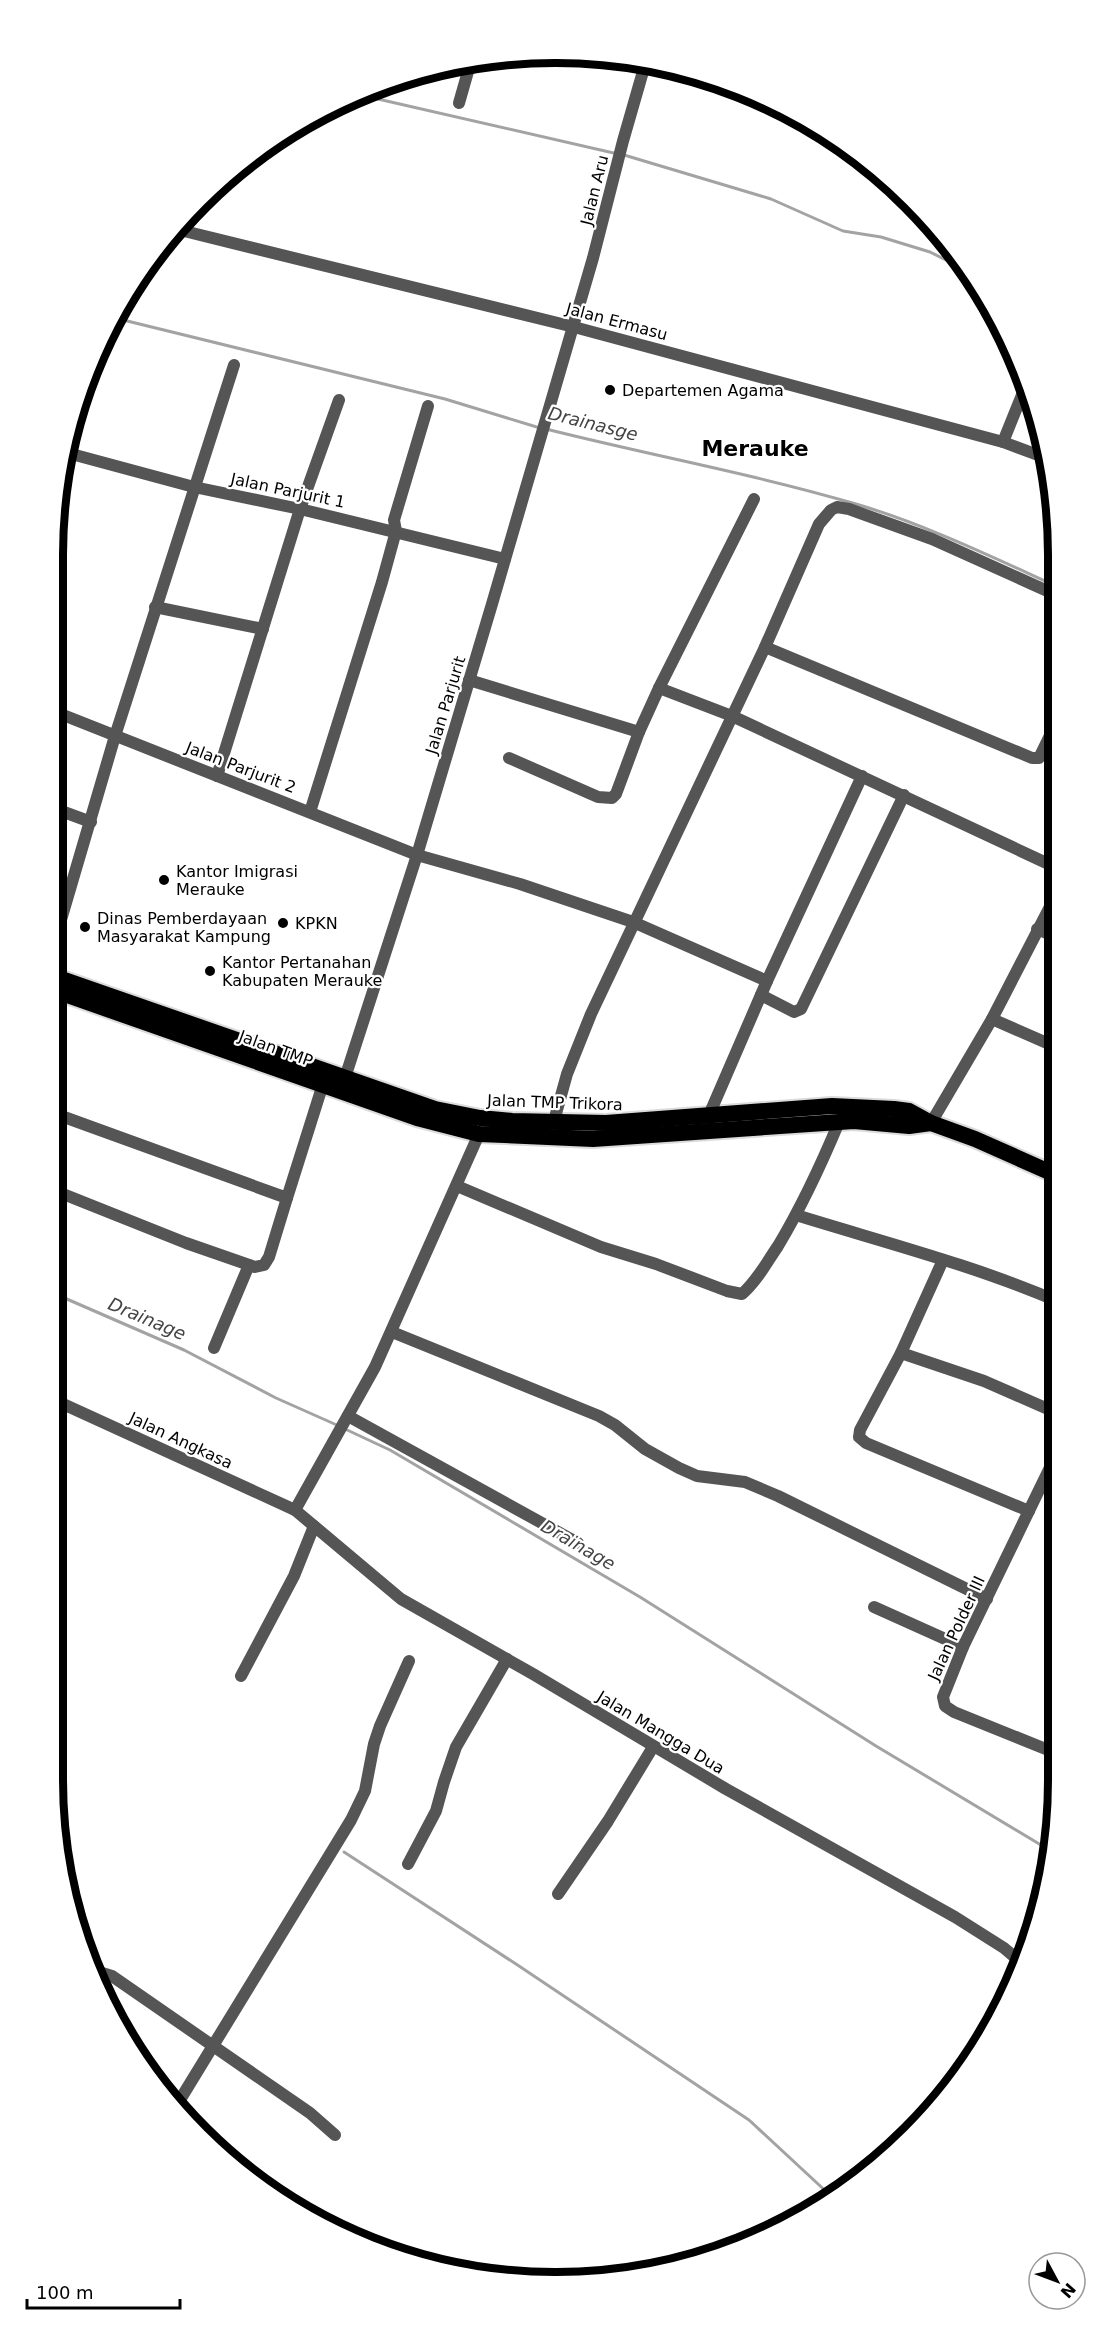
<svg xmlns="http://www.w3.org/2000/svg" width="1111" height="2335" font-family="'DejaVu Sans',sans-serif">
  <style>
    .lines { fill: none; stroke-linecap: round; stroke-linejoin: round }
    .stream { stroke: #a3a3a3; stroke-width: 3 }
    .trunk-casing { stroke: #dbdbdb; stroke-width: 20 }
    .minor { stroke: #555; stroke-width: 12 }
    .tertiary { stroke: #555; stroke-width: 12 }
    .trunk { stroke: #000; stroke-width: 16 }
    .poi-dot { fill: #000; stroke: #fff; stroke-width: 2 }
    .labels { text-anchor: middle; stroke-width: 4.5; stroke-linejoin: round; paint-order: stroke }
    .street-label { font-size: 16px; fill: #000; stroke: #fff }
    .poi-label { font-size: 16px; fill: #000; stroke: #fff; text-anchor: start }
    .water-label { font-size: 18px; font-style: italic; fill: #444; stroke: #fff }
    .district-label { font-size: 22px; font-weight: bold; fill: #000; stroke: #fff }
    .rim { fill: none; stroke: #000; stroke-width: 8 }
  </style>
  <rect width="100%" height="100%" fill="#fff"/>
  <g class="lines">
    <g class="stream">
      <path d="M356,94L618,154"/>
      <path d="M624,155L771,199L843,231L881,237L930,252L966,270"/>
      <path d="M115,318L445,399L540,428"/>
      <path d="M546,429C649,455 754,474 856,504C924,524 990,556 1054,585"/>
      <path d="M53,1293L184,1350L276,1398L339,1426"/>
      <path d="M345,1429L390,1450L640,1597L876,1746L1051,1851"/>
      <path d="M344,1852L516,1964L749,2120L831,2196"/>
    </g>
    <g class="trunk-casing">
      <g id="trunk">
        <path d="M53,976L435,1109L480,1118L512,1121L606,1123L832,1106L894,1109L909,1111L931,1123L975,1139L1056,1175"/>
        <path d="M53,990L417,1118L479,1134L593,1139L854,1121L909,1126L931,1123"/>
      </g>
    </g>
    <g class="minor">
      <path d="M459,103L471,61"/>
      <path d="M1003,442L1026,385"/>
      <path d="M64,452L194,487L300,509L505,559"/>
      <path d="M62,461L70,432"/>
      <path d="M155,607L263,629"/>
      <path d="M765,647L1032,758H1039L1055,725"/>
      <path d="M469,680L639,732L659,688L754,499"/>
      <path d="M659,688L732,716L1055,867"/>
      <path d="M53,711L417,855L520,884L633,922L767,981"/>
      <path d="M509,758L598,797L612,798L616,794L639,732"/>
      <path d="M217,776L300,509L339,400"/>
      <path d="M53,808L91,822"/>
      <path d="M310,812L382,582L396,531L394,520L428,406"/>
      <path d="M1037,929L1056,937"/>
      <path d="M53,947L115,736L234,365"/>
      <path d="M761,995L794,1012L801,1009L904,795"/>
      <path d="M992,1019L1056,1047"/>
      <path d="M554,1121L567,1074L591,1014L765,647L819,524L831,510L837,507L849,509L932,539L1054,594"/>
      <path d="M706,1122L767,981L862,776"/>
      <path d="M931,1123L992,1019L1056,895"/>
      <path d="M457,1186L601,1247L656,1264L727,1291L742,1294C757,1281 767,1262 778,1246C802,1206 821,1165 839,1122"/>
      <path d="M53,1190L186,1243L255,1267L264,1265L269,1257L287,1198L53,1113"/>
      <path d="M287,1198L323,1084"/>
      <path d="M796,1215C883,1242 973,1265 1057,1301"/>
      <path d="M943,1260L901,1353L860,1430L859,1437L866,1443L1029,1511"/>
      <path d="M392,1332L599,1416L615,1425L645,1449L679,1468L697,1476L745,1482L778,1496L987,1599"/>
      <path d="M214,1348L249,1265"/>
      <path d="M901,1353L984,1381L1057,1413"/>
      <path d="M53,1402L63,1404L295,1510L401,1599L533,1674L726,1789L955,1917L1004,1948L1023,1964"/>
      <path d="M348,1416L578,1543"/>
      <path d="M1057,1453L963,1647L943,1697L945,1706L954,1712L1058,1754"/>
      <path d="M295,1510L375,1367L479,1134"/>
      <path d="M874,1607L963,1647"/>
      <path d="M241,1676L294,1576L314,1526"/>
      <path d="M1053,1752L1058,1739"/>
      <path d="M408,1864L436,1811L444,1782L456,1747L507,1659"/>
      <path d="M558,1894L608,1821L653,1747"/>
      <path d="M94,1974L99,1972L112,1976L310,2113L335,2135"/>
      <path d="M175,2108L351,1820L365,1791L374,1744L380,1726L409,1661"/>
    </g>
    <g class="tertiary">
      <path d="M176,229L574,327L1003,442L1046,458"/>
      <path d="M343,1084L417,855L492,604L593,258L623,141L646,61"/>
    </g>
    <use href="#trunk" class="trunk"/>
  </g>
  <g class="poi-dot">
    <circle cx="610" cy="390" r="6"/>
    <circle cx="164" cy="880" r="6"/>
    <circle cx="283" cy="923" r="6"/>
    <circle cx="85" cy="927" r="6"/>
    <circle cx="210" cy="971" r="6"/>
  </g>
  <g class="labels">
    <g class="street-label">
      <text transform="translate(594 190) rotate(-76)" y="6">Jalan Aru</text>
      <text transform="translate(617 321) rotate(15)" y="6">Jalan Ermasu</text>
      <text transform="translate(288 490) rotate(12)" y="6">Jalan Parjurit 1</text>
      <text transform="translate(445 705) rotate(-73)" y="6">Jalan Parjurit</text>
      <text transform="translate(241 767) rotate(21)" y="6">Jalan Parjurit 2</text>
      <text transform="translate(276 1048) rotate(20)" y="6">Jalan TMP</text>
      <text transform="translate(555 1102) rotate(2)" y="6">Jalan TMP Trikora</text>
      <text transform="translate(181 1440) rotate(25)" y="6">Jalan Angkasa</text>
      <text transform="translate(956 1628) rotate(-65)" y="6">Jalan Polder III</text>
      <text transform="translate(661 1732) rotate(31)" y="6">Jalan Mangga Dua</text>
    </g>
    <g class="poi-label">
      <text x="622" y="396">Departemen Agama</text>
      <text x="176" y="877">Kantor Imigrasi<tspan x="176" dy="18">Merauke</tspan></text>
      <text x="97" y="924">Dinas Pemberdayaan<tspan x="97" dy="18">Masyarakat Kampung</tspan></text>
      <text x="295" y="929">KPKN</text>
      <text x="222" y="968">Kantor Pertanahan<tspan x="222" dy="18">Kabupaten Merauke</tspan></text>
    </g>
    <g class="water-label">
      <text transform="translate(593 424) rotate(14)" y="6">Drainasge</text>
      <text transform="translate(147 1319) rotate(23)" y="6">Drainage</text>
      <text transform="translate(578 1545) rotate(30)" y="6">Drainage</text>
    </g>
    <g class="district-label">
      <text x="755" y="456">Merauke</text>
    </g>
  </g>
  <path d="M0 0H1111V2335H0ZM555 63H556A492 492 0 0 1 1048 555V1780A492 492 0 0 1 556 2272H555A492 492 0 0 1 63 1780V555A492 492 0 0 1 555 63Z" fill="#fff" fill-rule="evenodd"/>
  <path class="rim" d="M555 63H556A492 492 0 0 1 1048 555V1780A492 492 0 0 1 556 2272H555A492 492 0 0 1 63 1780V555A492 492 0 0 1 555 63Z"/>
  <g transform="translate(1057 2281) rotate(131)"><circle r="28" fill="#ffffff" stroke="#999999" stroke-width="1.5"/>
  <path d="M0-4.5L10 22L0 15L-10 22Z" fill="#000000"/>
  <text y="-9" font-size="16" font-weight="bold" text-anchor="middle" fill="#000000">N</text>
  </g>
  <path d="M27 2299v9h153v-9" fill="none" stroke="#000000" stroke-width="3"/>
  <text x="36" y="2299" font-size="18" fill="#000000" stroke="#ffffff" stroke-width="4.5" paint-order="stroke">100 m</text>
</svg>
